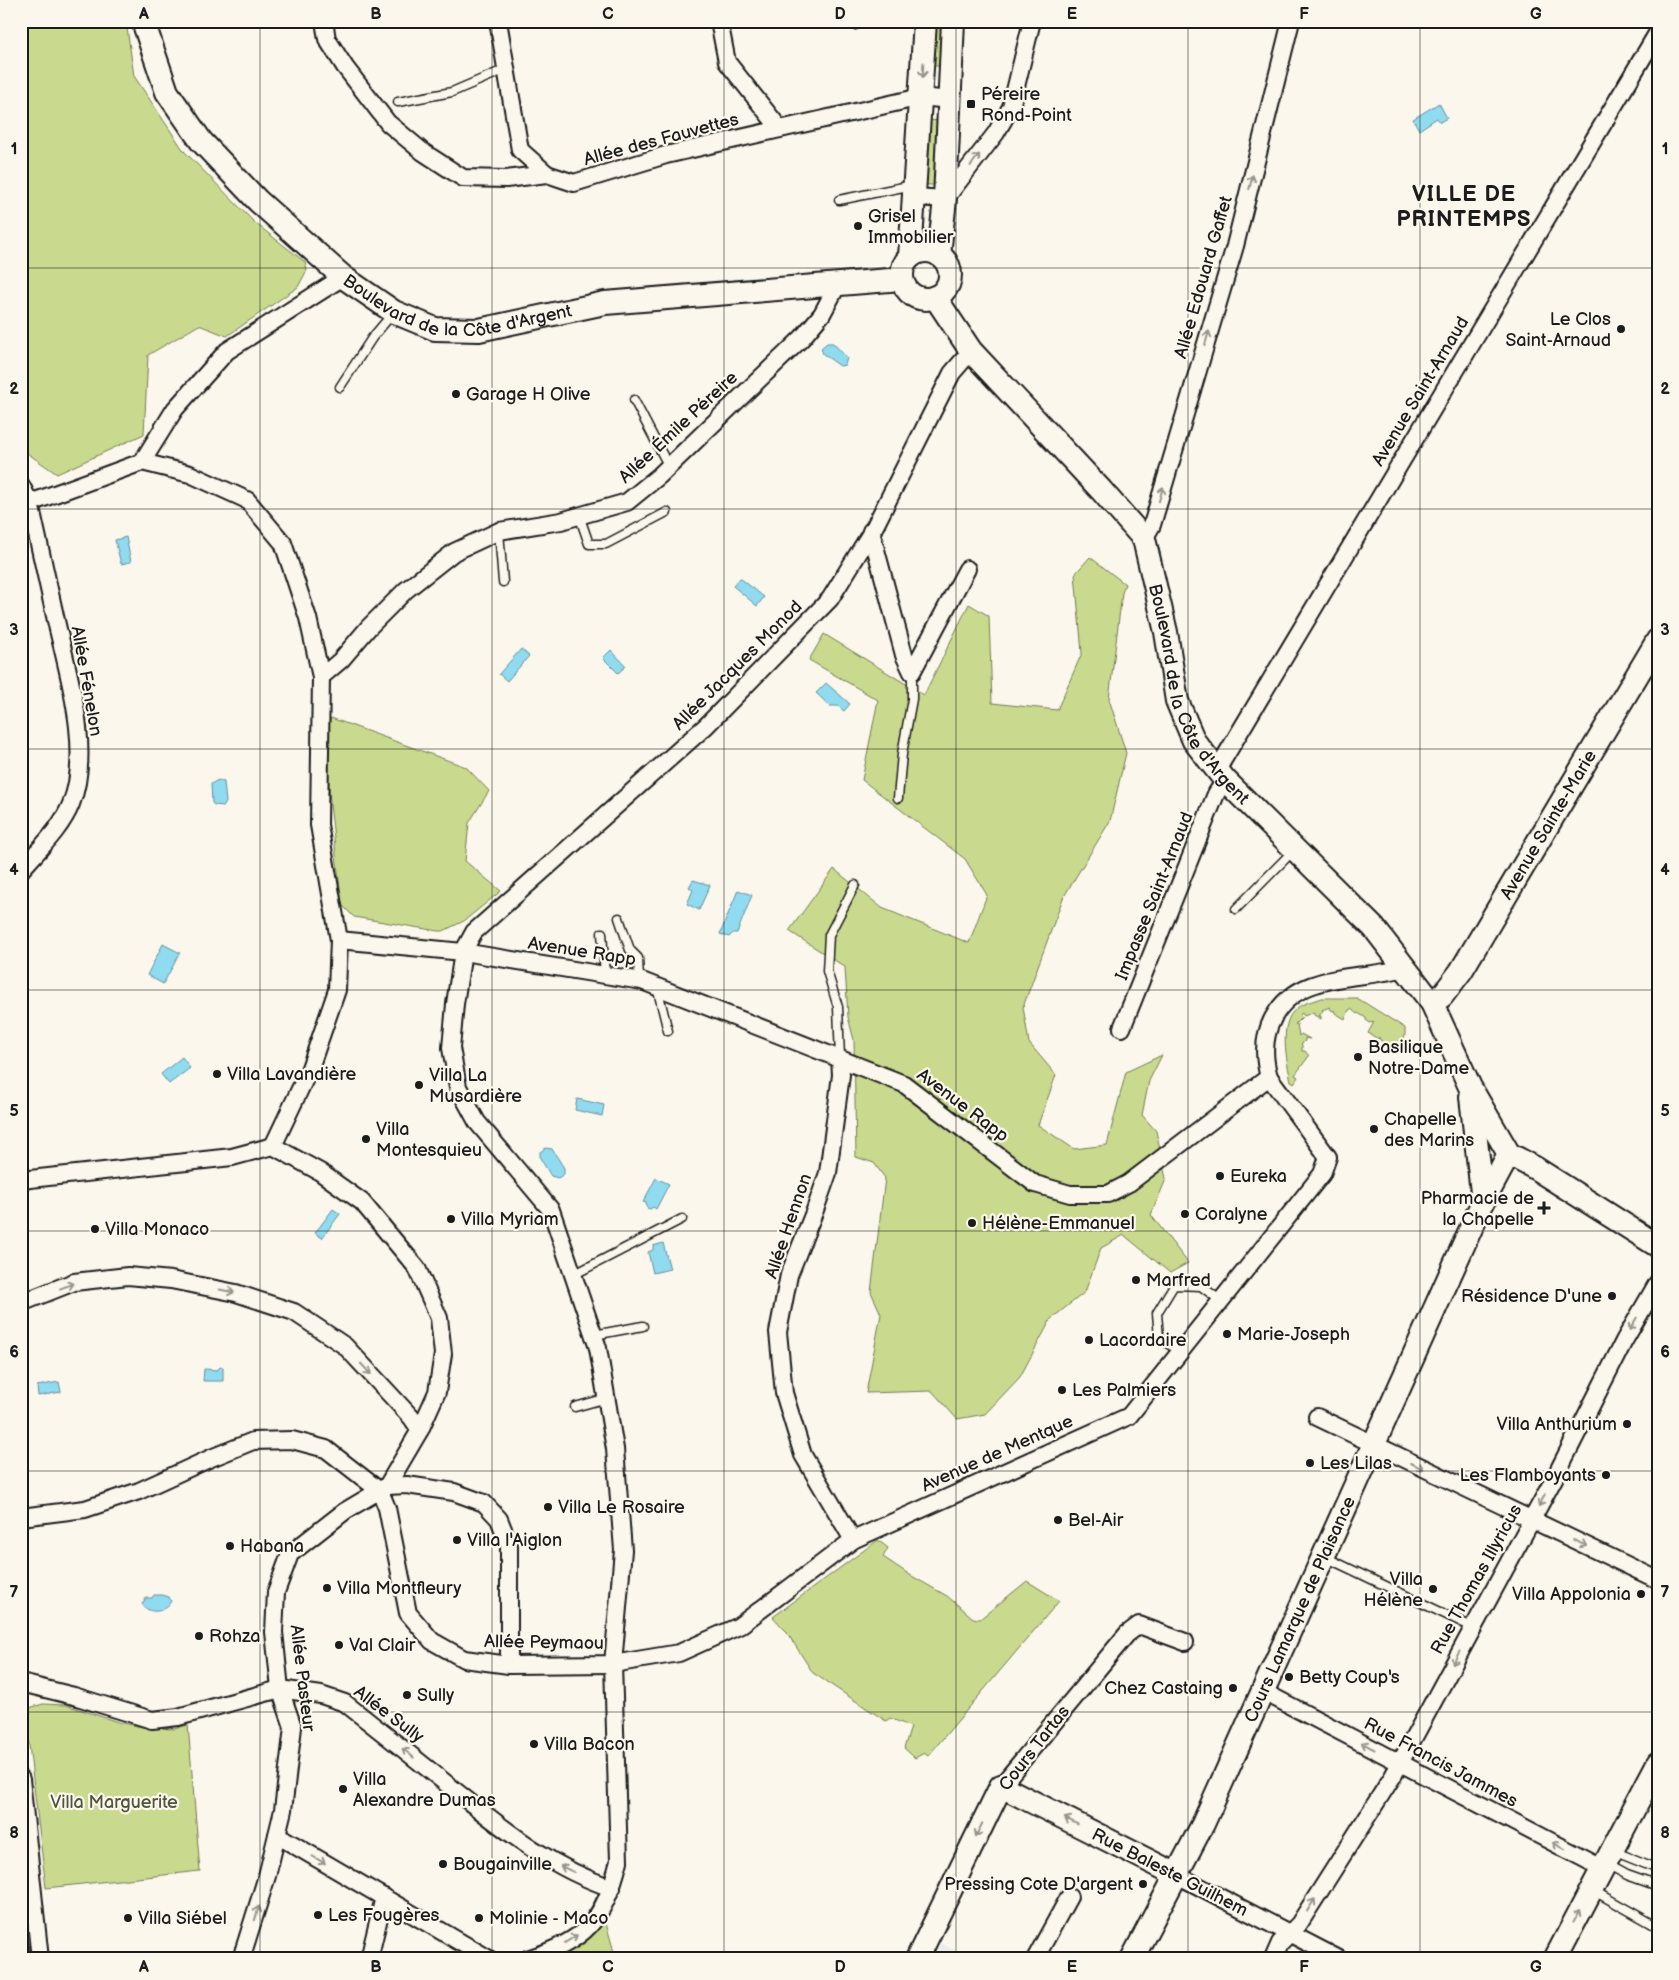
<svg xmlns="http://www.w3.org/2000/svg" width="1679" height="1980" font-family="'Balsamiq Sans',sans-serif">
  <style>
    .built { fill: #e9ecf0 }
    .green { fill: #c9da8e; stroke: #727b55 }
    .water { fill: #90dbf0; stroke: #628f9b }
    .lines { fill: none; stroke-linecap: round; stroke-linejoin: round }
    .lane-casing { stroke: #1c1c1c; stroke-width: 11 }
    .street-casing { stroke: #1c1c1c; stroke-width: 20 }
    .secondary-casing { stroke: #1c1c1c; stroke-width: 26 }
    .lane { stroke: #fbf7ec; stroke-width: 8 }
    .street { stroke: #fbf7ec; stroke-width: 16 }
    .secondary { stroke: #fbf7ec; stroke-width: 22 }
    .oneway { stroke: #97948e }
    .grid { fill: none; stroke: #1c1c1c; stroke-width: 1; stroke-opacity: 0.55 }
    .poi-dot { fill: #1c1c1c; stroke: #fbf7ec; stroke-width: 2 }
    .labels { text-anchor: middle; stroke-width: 4.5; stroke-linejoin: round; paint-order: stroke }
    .poi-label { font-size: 18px; fill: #1c1c1c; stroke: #fbf7ec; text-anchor: start }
    .street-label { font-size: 18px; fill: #1c1c1c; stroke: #fbf7ec }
    .park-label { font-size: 18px; fill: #50553e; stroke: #fbf7ec }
    .district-label { font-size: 22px; font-weight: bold; letter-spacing: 1px; fill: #1c1c1c; stroke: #fbf7ec }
    .neatline { fill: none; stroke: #1c1c1c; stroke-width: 2 }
    .grid-label { font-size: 16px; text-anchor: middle; font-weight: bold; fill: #1c1c1c }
  </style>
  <rect width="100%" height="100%" fill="#fbf7ec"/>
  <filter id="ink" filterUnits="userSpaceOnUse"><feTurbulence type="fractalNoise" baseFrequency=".02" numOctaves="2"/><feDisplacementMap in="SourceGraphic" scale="10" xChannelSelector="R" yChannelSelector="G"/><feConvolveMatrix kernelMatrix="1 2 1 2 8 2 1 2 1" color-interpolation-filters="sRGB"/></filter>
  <g filter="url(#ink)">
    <path class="built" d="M941,1943L969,1959H933Z"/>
    <g class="green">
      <path d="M21,21H126L134,76L184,151L255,223L305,262L307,270L298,287L227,336L199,325L148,355L144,434L57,474L27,453L21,433Z"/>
      <path d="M925,21H953L951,67L923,65Z"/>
      <path d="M920,120L949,121L946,186L916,184Z"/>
      <path d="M1090,557L1125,584L1122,593L1109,699L1126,753L1110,821L1063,898L1023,1007L1029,1043L1056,1075L1038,1125L1074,1149L1107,1145L1126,1072L1162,1055L1149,1081L1142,1115L1156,1131L1166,1179L1151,1215L1188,1263L1170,1273L1124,1235L1101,1248L1085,1292L1051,1319L1020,1377L985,1414L957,1419L932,1391L866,1393L881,1314L871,1292L885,1178L874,1163L856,1157L854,1040L848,1017L845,967L789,931L834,869L882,908L969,943L987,895L965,859L862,780L878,700L809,660L824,634L924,695L969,604L989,616L992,703L1057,710L1082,653L1075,574Z"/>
      <path d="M331,718L466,767L489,791L469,823L465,861L501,891L464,921L443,931H438L354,917L342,905L330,804L326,733Z"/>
      <path d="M1321,998H1357L1405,1028V1036L1396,1050L1391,1047V1044L1389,1046L1380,1040L1379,1037L1378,1039L1368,1033L1374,1022L1370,1023L1366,1020V1018L1358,1013L1357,1014L1351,1009L1349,1010L1345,1019L1335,1013L1334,1010L1333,1011L1330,1009V1007L1322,1010L1323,1011L1319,1016H1321V1019L1314,1015V1012L1304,1016L1302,1013L1300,1015L1302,1017L1295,1024H1297L1299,1036L1301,1034L1310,1039L1305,1038V1041L1301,1044L1302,1045V1051H1305L1309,1056L1295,1075L1298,1077L1294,1083L1291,1081C1287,1062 1278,1023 1296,1009C1302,1003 1314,1001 1321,998Z"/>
      <path d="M878,1540L888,1548L883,1557L910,1575L947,1596L973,1618L980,1619L1027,1581L1059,1601L928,1756L924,1753L915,1758L904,1748L911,1727L890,1718L886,1721L813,1673L786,1631L773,1617Z"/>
      <path d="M43,1704L66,1705L118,1722L142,1727L174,1729L188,1725L200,1871L46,1888L27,1728L29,1708Z"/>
      <path d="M605,1920L616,1959H551L592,1934Z"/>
    </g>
    <g class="water">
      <path d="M1439,103L1447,118L1440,122L1437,118L1419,130L1413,119Z"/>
      <path d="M827,343H833L847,358L845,365L840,366L823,354L821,348Z"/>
      <path d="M126,537L131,562L121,564L115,540Z"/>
      <path d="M740,578L764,597L757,606L733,586Z"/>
      <path d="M521,649L529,656L507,681L499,674Z"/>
      <path d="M611,650L626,666L618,673L603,658Z"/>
      <path d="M826,683L850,704L844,711L838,706H830L816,693Z"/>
      <path d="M218,780L224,782L226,802L224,806L214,805L212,803L211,784Z"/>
      <path d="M693,880L710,885L699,910L687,904L693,890L689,887Z"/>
      <path d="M738,890L752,895L737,933H733L729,937L720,934Z"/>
      <path d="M163,944L180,953L163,984L147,975Z"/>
      <path d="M182,1057L190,1068L169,1084L161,1074Z"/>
      <path d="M577,1099L604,1105L602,1116L575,1110Z"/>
      <path d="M546,1148L552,1149L564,1168V1174L558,1178L551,1176L540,1158V1152Z"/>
      <path d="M656,1178L669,1184L656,1209L653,1207L650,1209L647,1208L646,1203L643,1202Z"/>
      <path d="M333,1209L340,1214L322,1238L315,1233Z"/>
      <path d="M663,1243L670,1269L653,1273L648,1252L653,1250V1246Z"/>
      <path d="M220,1367H223V1381H203L204,1369L217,1370Z"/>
      <path d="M59,1382L61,1392L38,1396L37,1386Z"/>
      <path d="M154,1595H163L169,1597L171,1601C165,1613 149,1615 142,1604L146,1598H152Z"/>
    </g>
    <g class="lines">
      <g class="lane-casing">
        <g id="lane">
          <path d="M855,25L863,21"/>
          <path d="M398,102L452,92L506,69"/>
          <path d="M839,200L913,185"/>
          <path d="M340,387L372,338L393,313"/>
          <path d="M634,400L669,467"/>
          <path d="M579,515L589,544H606L667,512"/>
          <path d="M499,531L503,582"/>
          <path d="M898,798L902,754L912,699V672"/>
          <path d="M1236,909L1294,850"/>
          <path d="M619,918L630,950L638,958L639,980"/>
          <path d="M602,933L605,975"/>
          <path d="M657,987L668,1031"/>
          <path d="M840,1059L838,1007L827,971L829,935L855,885"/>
          <path d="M573,1275L682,1219"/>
          <path d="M594,1335L643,1326"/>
          <path d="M1181,1352L1159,1338L1157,1313L1174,1285L1201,1286L1221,1301"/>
          <path d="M575,1407L607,1398"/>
          <path d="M1325,1557L1472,1627"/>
          <path d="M1613,1851L1658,1869"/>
          <path d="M1607,1864L1627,1875L1658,1886"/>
          <path d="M1594,1891L1658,1927"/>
        </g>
      </g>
      <g class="street-casing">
        <g id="street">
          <path d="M324,21L327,39L345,67L388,123L423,152L463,178L506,179L547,174"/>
          <path d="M498,21L520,150L547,174L574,183L666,155L921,97L950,100"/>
          <path d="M719,21L727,62L780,129"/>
          <path d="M915,197L945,199L996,133L1011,107L1032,21"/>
          <path d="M142,462L175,409L227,351L343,277"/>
          <path d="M21,485L30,503C39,543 48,584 57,625C69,677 92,752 71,804C61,829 39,849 21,870"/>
          <path d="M30,503L142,462L190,474L247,500L283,543L308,618L321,677L319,825L339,940L337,990L310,1068L273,1146"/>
          <path d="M871,531L904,655L912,672L967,569"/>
          <path d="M1144,539L1152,525L1235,246L1291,21"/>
          <path d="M321,677L341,660L369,627L406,590L454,552L499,531L561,521L627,502L659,476L802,338L822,314L838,284"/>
          <path d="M1217,770L1658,32"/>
          <path d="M339,940L463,952L642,981L904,1084L1035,1184L1070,1194H1108L1129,1183L1269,1077C1263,1056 1263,1037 1273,1018C1299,970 1359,981 1404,968"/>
          <path d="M1122,1028L1216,794L1225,780"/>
          <path d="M840,1059L841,1075L828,1173L815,1210L789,1275L778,1332L784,1393L803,1455L853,1540"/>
          <path d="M21,1180L232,1157L273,1146"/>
          <path d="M21,1303L74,1282L128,1276L171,1280L236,1293L294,1312L345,1346L411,1417L420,1430"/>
          <path d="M1317,1417L1658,1580"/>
          <path d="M387,1486L407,1485L454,1492L484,1503L499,1519L509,1544V1665"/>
          <path d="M21,1517L85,1509L139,1491L211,1458L253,1441L292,1440L326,1449L380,1491L387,1508L408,1613L432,1641L464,1659L509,1665L613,1664L679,1653L739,1626L853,1540L1129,1416L1322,1174L1328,1157L1269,1077"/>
          <path d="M21,1683L74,1696L152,1720L178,1717L280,1689L321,1695L345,1703C383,1733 421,1763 458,1793C506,1831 553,1869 612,1888"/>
          <path d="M1262,1691L1602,1868"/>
          <path d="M21,1779L40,1959"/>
          <path d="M1001,1786L1127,1634L1139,1625L1185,1642"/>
          <path d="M277,1835L489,1959"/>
          <path d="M1177,1875L1339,1959"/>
          <path d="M241,1959L267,1876L283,1810L293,1727L280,1689L274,1632L276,1592L290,1554L345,1511L387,1486L420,1430L437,1392L443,1354L439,1318L417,1268L362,1202L320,1172L273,1146"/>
          <path d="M369,1959L384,1897"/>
          <path d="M527,1959C586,1941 604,1920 619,1861L613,1664L623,1550L615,1449L598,1348L551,1210L477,1122L458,1087L451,1048L455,1004L463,952L474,932L706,726L830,599L874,528L952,373L971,351"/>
          <path d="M1035,1959L1069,1897"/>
          <path d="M1273,1959L1280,1943L1299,1924L1393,1776L1556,1475L1624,1341L1658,1282"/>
        </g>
      </g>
      <g class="secondary-casing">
        <g id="secondary">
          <path id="s1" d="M143,21L167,92L201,141L258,201L343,277L394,312L435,329L479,330L605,303L902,279"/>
          <circle cx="926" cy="275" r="24"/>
          <path d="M939,255L945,199L953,21"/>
          <path d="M910,257L925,21"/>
          <path id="s2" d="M935,297L971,351L1101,490L1144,539L1166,632L1177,701L1194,741L1225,780L1374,928L1432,1003L1470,1087L1509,1154L1535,1168L1658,1246"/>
          <path id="s3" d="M1432,1003L1442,996L1461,971L1658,640"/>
          <path d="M1471,1097L1483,1201"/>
          <path d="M917,1959L1001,1786L1177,1875"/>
          <path id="s4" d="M1132,1959L1203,1824L1481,1206L1509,1154"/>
          <path d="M1555,1959L1658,1763"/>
        </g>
      </g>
      <use href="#lane" class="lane"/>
      <use href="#street" class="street"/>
      <use href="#secondary" class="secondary"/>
    </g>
    <defs><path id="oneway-shaft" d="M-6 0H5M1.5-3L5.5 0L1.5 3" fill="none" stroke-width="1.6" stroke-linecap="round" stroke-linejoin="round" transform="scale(1.25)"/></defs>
    <g class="oneway">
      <use href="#oneway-shaft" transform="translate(923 70) rotate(93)"/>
      <use href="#oneway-shaft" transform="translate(975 160) rotate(-53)"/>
      <use href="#oneway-shaft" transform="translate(1251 182) rotate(-76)"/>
      <use href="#oneway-shaft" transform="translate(1207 338) rotate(-74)"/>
      <use href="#oneway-shaft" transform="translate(1161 494) rotate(-74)"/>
      <use href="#oneway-shaft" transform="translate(67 1286) rotate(-21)"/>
      <use href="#oneway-shaft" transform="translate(227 1291) rotate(11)"/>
      <use href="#oneway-shaft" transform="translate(1633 1324) rotate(120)"/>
      <use href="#oneway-shaft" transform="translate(366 1369) rotate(47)"/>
      <use href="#oneway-shaft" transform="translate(1417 1466) rotate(25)"/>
      <use href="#oneway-shaft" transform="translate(1542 1500) rotate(119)"/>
      <use href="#oneway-shaft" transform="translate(1580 1543) rotate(25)"/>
      <use href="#oneway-shaft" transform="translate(1456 1658) rotate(118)"/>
      <use href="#oneway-shaft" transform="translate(1368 1746) rotate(-152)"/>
      <use href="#oneway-shaft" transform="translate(408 1753) rotate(-141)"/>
      <use href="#oneway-shaft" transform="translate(1071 1821) rotate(-153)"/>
      <use href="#oneway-shaft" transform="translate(979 1830) rotate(116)"/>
      <use href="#oneway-shaft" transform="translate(1559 1846) rotate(-153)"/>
      <use href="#oneway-shaft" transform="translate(319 1860) rotate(30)"/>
      <use href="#oneway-shaft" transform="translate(567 1869) rotate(-155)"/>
      <use href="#oneway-shaft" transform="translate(1311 1905) rotate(-58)"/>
      <use href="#oneway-shaft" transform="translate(257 1913) rotate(-73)"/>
      <use href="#oneway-shaft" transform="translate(1577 1916) rotate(-62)"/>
      <use href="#oneway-shaft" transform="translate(571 1939) rotate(-32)"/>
    </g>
  </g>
  <path class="grid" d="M260,21V1959M492,21V1959M724,21V1959M956,21V1959M1188,21V1959M1420,21V1959M21,268H1658M21,509H1658M21,749H1658M21,990H1658M21,1231H1658M21,1471H1658M21,1712H1658"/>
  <g class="poi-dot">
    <rect x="966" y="99" width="10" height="10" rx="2.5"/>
    <circle cx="858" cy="226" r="5"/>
    <circle cx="1621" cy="329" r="5"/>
    <circle cx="456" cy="394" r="5"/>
    <circle cx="1358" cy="1057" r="5"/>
    <circle cx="217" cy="1074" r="5"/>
    <circle cx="419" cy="1085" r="5"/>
    <circle cx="1374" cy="1129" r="5"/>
    <circle cx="366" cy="1139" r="5"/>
    <circle cx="1220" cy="1176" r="5"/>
    <path d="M1541.5 1200.5h5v5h5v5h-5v5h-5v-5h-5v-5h5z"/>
    <circle cx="1185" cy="1214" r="5"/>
    <circle cx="451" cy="1219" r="5"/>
    <circle cx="972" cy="1223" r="5"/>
    <circle cx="95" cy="1229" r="5"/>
    <circle cx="1136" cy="1280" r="5"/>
    <circle cx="1612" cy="1296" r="5"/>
    <circle cx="1227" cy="1334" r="5"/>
    <circle cx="1089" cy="1340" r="5"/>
    <circle cx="1062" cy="1390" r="5"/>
    <circle cx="1627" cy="1424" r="5"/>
    <circle cx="1310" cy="1463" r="5"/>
    <circle cx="1606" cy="1475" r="5"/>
    <circle cx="548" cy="1507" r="5"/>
    <circle cx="1058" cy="1520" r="5"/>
    <circle cx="457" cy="1540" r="5"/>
    <circle cx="230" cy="1546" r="5"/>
    <circle cx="327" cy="1588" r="5"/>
    <circle cx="1433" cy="1589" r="5"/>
    <circle cx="1641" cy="1594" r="5"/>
    <circle cx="199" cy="1636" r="5"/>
    <circle cx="339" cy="1645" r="5"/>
    <circle cx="1289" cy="1677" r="5"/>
    <circle cx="1233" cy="1688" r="5"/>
    <circle cx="407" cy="1695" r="5"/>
    <circle cx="534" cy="1744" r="5"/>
    <circle cx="343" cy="1789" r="5"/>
    <circle cx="443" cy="1864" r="5"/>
    <circle cx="1143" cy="1884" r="5"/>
    <circle cx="318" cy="1915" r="5"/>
    <circle cx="128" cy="1918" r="5"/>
    <circle cx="479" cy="1918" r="5"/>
  </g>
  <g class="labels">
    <g class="poi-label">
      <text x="981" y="100">Péreire<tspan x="981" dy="21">Rond-Point</tspan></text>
      <text x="868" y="222">Grisel<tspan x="868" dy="21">Immobilier</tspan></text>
      <text x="1611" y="325" text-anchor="end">Le Clos<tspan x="1611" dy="21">Saint-Arnaud</tspan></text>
      <text x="466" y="400">Garage H Olive</text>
      <text x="1368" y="1053">Basilique<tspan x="1368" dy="21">Notre-Dame</tspan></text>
      <text x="227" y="1080">Villa Lavandière</text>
      <text x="429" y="1081">Villa La<tspan x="429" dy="21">Musardière</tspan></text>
      <text x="1384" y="1125">Chapelle<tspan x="1384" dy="21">des Marins</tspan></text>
      <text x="376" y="1135">Villa<tspan x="376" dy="21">Montesquieu</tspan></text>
      <text x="1230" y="1182">Eureka</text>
      <text x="1534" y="1204" text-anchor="end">Pharmacie de<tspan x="1534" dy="21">la Chapelle</tspan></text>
      <text x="1195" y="1220">Coralyne</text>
      <text x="461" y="1225">Villa Myriam</text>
      <text x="982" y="1229">Hélène-Emmanuel</text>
      <text x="105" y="1235">Villa Monaco</text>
      <text x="1146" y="1286">Marfred</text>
      <text x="1602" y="1302" text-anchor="end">Résidence D'une</text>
      <text x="1237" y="1340">Marie-Joseph</text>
      <text x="1099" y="1346">Lacordaire</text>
      <text x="1072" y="1396">Les Palmiers</text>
      <text x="1617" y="1430" text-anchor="end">Villa Anthurium</text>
      <text x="1320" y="1469">Les Lilas</text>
      <text x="1596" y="1481" text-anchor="end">Les Flamboyants</text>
      <text x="558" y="1513">Villa Le Rosaire</text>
      <text x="1068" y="1526">Bel-Air</text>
      <text x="467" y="1546">Villa l'Aiglon</text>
      <text x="240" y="1552">Habana</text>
      <text x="1423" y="1585" text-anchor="end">Villa<tspan x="1423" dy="21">Hélène</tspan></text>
      <text x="337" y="1594">Villa Montfleury</text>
      <text x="1631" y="1600" text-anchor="end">Villa Appolonia</text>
      <text x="209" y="1642">Rohza</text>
      <text x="349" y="1651">Val Clair</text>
      <text x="1299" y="1683">Betty Coup's</text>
      <text x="1223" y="1694" text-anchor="end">Chez Castaing</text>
      <text x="417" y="1701">Sully</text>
      <text x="544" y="1750">Villa Bacon</text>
      <text x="353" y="1785">Villa<tspan x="353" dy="21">Alexandre Dumas</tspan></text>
      <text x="453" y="1870">Bougainville</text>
      <text x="1133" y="1890" text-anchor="end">Pressing Cote D'argent</text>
      <text x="328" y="1921">Les Fougères</text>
      <text x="138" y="1924">Villa Siébel</text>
      <text x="489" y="1924">Molinie - Maco</text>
    </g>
    <g class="street-label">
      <text transform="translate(661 139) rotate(-15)" y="6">Allée des Fauvettes</text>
      <text transform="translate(1203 277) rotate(-74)" y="6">Allée Edouard Gaffet</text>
      <text dy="6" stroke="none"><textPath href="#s1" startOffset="455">Boulevard de la Côte d'Argent</textPath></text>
      <text transform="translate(1420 391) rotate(-59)" y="6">Avenue Saint-Arnaud</text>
      <text transform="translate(678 427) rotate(-43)" y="6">Allée Émile Péreire</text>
      <text transform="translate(737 665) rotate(-45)" y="6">Allée Jacques Monod</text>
      <text transform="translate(87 681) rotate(80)" y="6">Allée Fénelon</text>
      <text dy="6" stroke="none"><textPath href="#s2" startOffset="488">Boulevard de la Côte d'Argent</textPath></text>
      <text dy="6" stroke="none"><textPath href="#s3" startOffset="214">Avenue Sainte-Marie</textPath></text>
      <text transform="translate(1154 896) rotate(-68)" y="6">Impasse Saint-Arnaud</text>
      <text transform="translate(582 951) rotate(9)" y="6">Avenue Rapp</text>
      <text transform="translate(963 1105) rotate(37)" y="6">Avenue Rapp</text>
      <text transform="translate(788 1226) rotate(-71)" y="6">Allée Hennon</text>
      <text transform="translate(997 1453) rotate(-24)" y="6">Avenue de Mentque</text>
      <text transform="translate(1476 1579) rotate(-61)" y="6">Rue Thomas Illyricus</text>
      <text dy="6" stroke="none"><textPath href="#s4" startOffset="388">Cours Lamarque de Plaisance</textPath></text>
      <text transform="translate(544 1642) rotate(1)" y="6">Allée Peymaou</text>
      <text transform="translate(303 1678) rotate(83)" y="6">Allée Pasteur</text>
      <text transform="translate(389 1714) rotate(37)" y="6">Allée Sully</text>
      <text transform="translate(1034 1748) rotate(-52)" y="6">Cours Tartas</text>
      <text transform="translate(1441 1762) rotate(28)" y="6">Rue Francis Jammes</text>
      <text transform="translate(1170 1872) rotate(27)" y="6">Rue Baleste Guilhem</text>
    </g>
    <g class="park-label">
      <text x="114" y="1808">Villa Marguerite</text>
    </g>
    <g class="district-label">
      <text x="1464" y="201">VILLE DE<tspan x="1464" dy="25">PRINTEMPS</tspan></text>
    </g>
  </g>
  <rect width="1679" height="1980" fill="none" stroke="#fbf7ec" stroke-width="55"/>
  <rect x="28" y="28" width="1624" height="1924" class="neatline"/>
  <g class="grid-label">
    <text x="144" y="19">A</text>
    <text x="376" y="19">B</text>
    <text x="608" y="19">C</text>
    <text x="840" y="19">D</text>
    <text x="1072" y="19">E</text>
    <text x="1304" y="19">F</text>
    <text x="1536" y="19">G</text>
    <text x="14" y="154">1</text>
    <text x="1665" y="154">1</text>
    <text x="14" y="394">2</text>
    <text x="1665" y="394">2</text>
    <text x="14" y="635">3</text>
    <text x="1665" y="635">3</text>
    <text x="14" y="875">4</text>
    <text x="1665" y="875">4</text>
    <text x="14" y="1116">5</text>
    <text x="1665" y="1116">5</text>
    <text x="14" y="1357">6</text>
    <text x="1665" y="1357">6</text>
    <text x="14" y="1597">7</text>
    <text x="1665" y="1597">7</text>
    <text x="14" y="1838">8</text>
    <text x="1665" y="1838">8</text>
    <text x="144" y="1972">A</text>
    <text x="376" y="1972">B</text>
    <text x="608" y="1972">C</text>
    <text x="840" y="1972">D</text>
    <text x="1072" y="1972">E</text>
    <text x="1304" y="1972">F</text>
    <text x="1536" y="1972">G</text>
  </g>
</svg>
